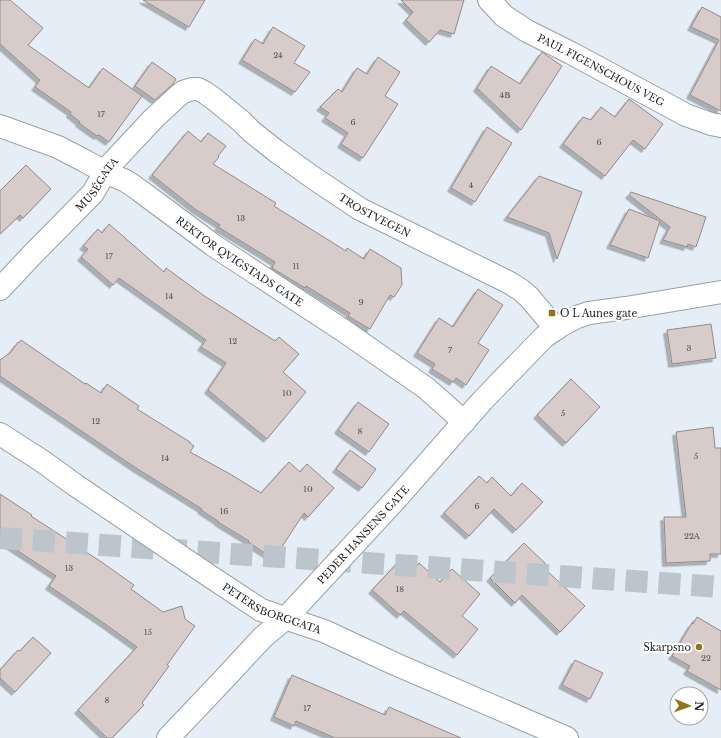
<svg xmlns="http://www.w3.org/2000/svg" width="721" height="738" font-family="'Libre Baskerville',serif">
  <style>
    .building { fill: #d8ccca; stroke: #948987; filter: url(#shadow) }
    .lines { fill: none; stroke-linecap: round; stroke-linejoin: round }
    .primary-tunnel { stroke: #bdc5cc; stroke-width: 22; stroke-dasharray: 22 11; stroke-linecap: butt }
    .minor-casing { stroke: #97a0a7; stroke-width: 24 }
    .minor { stroke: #fff; stroke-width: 22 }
    .poi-dot { fill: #91741a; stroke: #fff; stroke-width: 1.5 }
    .labels { text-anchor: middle; stroke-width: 4; stroke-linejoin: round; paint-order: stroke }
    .number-label { font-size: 8px; fill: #4c4c4e }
    .street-label { font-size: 10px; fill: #1e2124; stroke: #fff }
    .poi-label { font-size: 10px; fill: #1e2124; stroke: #fff; text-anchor: start }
  </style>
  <defs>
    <filter id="shadow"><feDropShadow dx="-3.5" dy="3.5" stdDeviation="0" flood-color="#0004"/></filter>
  </defs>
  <rect width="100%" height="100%" fill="#e5eef6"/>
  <g class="building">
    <path d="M0,0H10L43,28L28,45L89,88L103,68L142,96L109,142L99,135L97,136L79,123L80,122L70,114L71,112L35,87L40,80L0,44Z"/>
    <path d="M143,0H205L189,27Z"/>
    <path d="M401,0H464L454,34L440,30L429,42L406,20L413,12Z"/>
    <path d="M702,7L721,17V111L690,95L719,40L691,27Z"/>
    <path d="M273,27L305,46L294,63L310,72L295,92L242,60L255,39L263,44Z"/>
    <path d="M542,52L562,66L521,130L477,88L491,66L520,84Z"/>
    <path d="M378,57L400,72L385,96L398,104L363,158L341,144L348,133L325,118L329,113L320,107L338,89L342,92L357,68L367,74Z"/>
    <path d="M152,62L176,79L173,84L155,100L135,86Z"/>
    <path d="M629,99L663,124L645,149L633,140L605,176L563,144L583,117L591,120L601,107L615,117Z"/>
    <path d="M487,127L512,143L475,202L451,188Z"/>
    <path d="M188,131L201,142L208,133L226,146L218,156L219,157L213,164L276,203L274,206L346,251L347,248L364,259L370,249L401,268L402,285L394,297L390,295L370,329L348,316L350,313L306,286L305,288L272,268L275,262L218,227L220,225L195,209L152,175Z"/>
    <path d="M26,165L51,189L23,218L20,215L0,234V191Z"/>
    <path d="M539,176L582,192L557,259L549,233L507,217Z"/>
    <path d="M631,192L706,217L696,247L688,244L687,247L663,240L670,227L629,195Z"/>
    <path d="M629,209L660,221L648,258L610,245Z"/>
    <path d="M109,224L164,272L166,268L203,295L275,341L279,337L299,354L283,372L306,392L267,439L208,390L226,363L201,347L206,340L119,278L113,285L81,257L88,249L83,246L98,229L102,233Z"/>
    <path d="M478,289L503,305L478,343L489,350L466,385L456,378L453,382L432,369L435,364L417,353L439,318L453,327Z"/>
    <path d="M711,324L716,358L672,364L667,330Z"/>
    <path d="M21,340L85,384L86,383L101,393L107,384L139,406L137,409L190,442V443L194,446L190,452L230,474L261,493L289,462L300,472L307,464L334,488L308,517L304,513L274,559L248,542L249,541L218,522V521L201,510L202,509L136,468L0,376V360L11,352L18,342L19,343Z"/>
    <path d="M571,379L600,407L566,443L537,415Z"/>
    <path d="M358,402L389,424L369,452L338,430Z"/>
    <path d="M713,427L715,448H721V554H710V561L666,563L664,517H686L676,432Z"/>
    <path d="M350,450L376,469L362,488L336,469Z"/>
    <path d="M479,476L487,483L492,477L511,496L522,483L543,502L516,530L494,509L469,536L444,513Z"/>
    <path d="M0,494L32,515L31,516L100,561L134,585L131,589L163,612L182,606L185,619L195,626L167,665L169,666L142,703L144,705L112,738H107L78,710L137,647L105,624L49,586L56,576L0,539Z"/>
    <path d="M524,543L549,567L546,570L585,606L560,632L522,595L515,603L490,578Z"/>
    <path d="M403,557L415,568L419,563L440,582L452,569L480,594L462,616L478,629L457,655L404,611L400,615L372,590Z"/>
    <path d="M697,617L721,631V690L687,671L690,666L672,656L692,623L693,624Z"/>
    <path d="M33,637L51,653L15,692L0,678V670L18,650L20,651Z"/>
    <path d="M575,660L603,673L590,699L562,685Z"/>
    <path d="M292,675L385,715L389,707L461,738H335L296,721L294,726L274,717Z"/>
  </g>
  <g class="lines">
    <path class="primary-tunnel" d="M0,538L721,587"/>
    <g class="minor-casing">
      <g id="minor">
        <path id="s1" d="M489,0L504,16L527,31L571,53L686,115L711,124L721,126"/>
        <path id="s2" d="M0,126L58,147L85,161L105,172L126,181L139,190L213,245L344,331L400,370L426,388L443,403L464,422"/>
        <path id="s3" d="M0,289L31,256L93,193L105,172L111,164L154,118L178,96L183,92L192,89H198L204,92L214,99L241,121L252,132L276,151L315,179L360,209L510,283L521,290L529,297L556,329"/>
        <path id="s4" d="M0,434L42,461L75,485L211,577L261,610L324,631L395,664L567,738"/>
        <path id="s5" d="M168,738L225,678L263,637L285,619L397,498L483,400L544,337L560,326L577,317L589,313L626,308L721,292"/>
      </g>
    </g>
    <use href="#minor" class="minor"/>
  </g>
  <g class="poi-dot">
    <rect x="548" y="309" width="8" height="8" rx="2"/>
    <circle cx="699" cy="647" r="4"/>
  </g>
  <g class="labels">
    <g class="number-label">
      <text x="278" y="58">24</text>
      <text x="505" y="98">4B</text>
      <text x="101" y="117">17</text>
      <text x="353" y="125">6</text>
      <text x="599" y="145">6</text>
      <text x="471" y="188">4</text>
      <text x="241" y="221">13</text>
      <text x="109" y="259">17</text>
      <text x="296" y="269">11</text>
      <text x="169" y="299">14</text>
      <text x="361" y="305">9</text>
      <text x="233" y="344">12</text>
      <text x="689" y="351">3</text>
      <text x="450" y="353">7</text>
      <text x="287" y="396">10</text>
      <text x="563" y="416">5</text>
      <text x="96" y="424">12</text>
      <text x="360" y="434">8</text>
      <text x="696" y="459">5</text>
      <text x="165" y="461">14</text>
      <text x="308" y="492">10</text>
      <text x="477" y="509">6</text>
      <text x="224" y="514">16</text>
      <text x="692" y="539">22A</text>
      <text x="69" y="571">13</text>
      <text x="400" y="592">18</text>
      <text x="148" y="635">15</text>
      <text x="706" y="661">22</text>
      <text x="107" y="703">8</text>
      <text x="307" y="711">17</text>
    </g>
    <g class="street-label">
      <text dy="4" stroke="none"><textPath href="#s1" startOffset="133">PAUL FIGENSCHOUS VEG</textPath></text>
      <text dy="4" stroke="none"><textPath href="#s3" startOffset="143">MUSÉGATA</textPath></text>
      <text dy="4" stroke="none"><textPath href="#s3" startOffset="503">TROSTVEGEN</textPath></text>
      <text dy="4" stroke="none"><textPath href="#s2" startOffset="277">REKTOR QVIGSTADS GATE</textPath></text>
      <text dy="4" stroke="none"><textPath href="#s5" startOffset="282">PEDER HANSENS GATE</textPath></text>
      <text dy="4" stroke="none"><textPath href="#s4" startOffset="324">PETERSBORGGATA</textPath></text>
    </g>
    <g class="poi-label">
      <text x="560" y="317">O L Aunes gate</text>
      <text x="691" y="651" text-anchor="end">Skarpsno</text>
    </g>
  </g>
  <g transform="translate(689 706) rotate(92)"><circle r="19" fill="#ffffff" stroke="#a5a6a7"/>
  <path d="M0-3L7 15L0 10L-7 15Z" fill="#91741a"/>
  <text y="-6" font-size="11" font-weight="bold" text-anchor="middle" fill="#1e2124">N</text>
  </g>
</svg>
